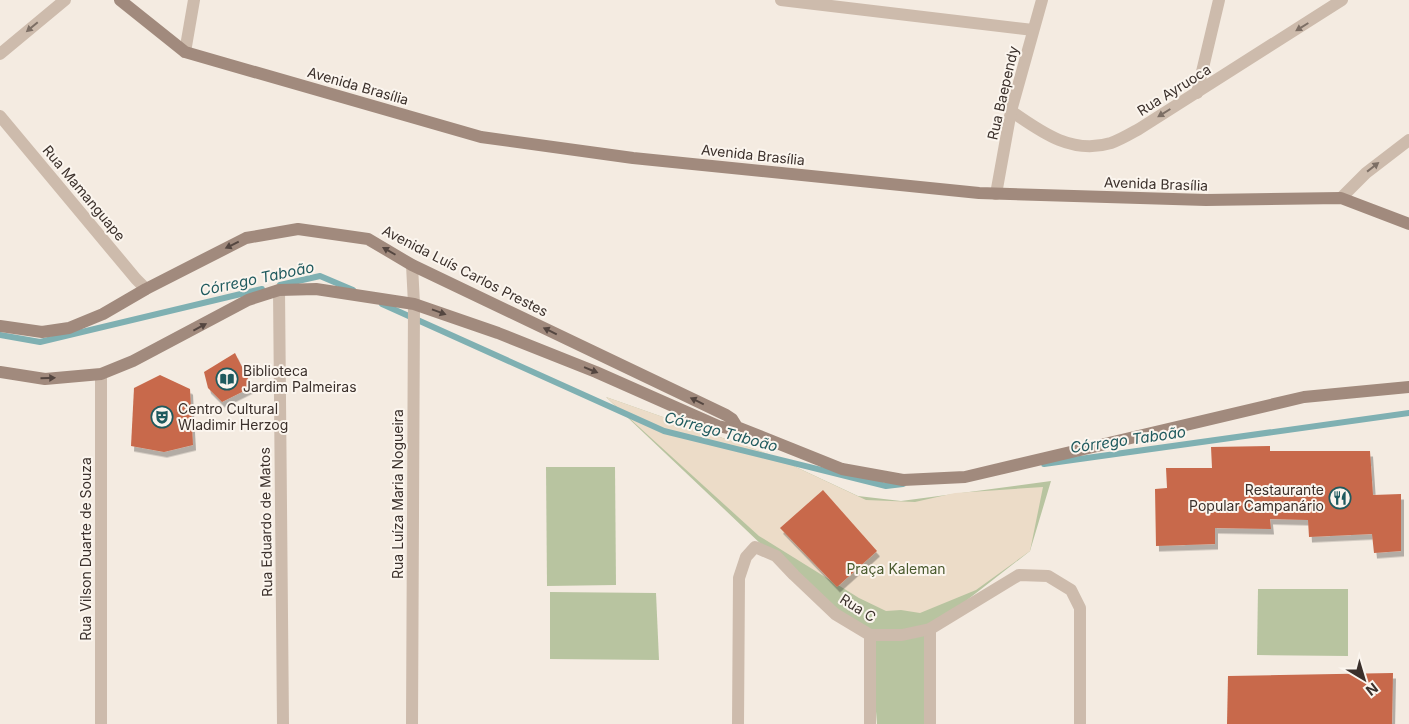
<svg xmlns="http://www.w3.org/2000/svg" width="1409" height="724" font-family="Inter,sans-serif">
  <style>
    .green { fill: #b8c4a0 }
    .plaza { fill: #ecdcc8 }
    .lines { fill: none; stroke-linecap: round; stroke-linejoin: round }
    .stream { stroke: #7fb0b2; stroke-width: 6 }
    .building { fill: #c8694b; filter: url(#shadow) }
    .street { stroke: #cdbbac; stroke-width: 12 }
    .secondary { stroke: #a18a7d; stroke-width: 12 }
    .oneway { fill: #7d6f65 }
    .oneway2 { fill: #544640 }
    .labels { text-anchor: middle; stroke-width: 4; stroke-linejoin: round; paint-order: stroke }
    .street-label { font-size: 14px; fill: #3b302b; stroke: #fbf5ee }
    .poi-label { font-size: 14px; fill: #3b302b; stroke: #fbf5ee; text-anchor: start }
    .park-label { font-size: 14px; fill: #4a5a2e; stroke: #fbf5ee }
    .water-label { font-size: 15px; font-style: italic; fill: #1f5a5e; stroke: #fbf5ee }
  </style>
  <defs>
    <filter id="shadow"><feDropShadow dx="3" dy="5.5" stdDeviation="0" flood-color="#0004"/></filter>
  </defs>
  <rect width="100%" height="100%" fill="#f4ebe1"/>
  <g class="green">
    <path d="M606,397L768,454L858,496L901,501L1051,481L1030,551L930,629L925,724H877L870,635L821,601Z"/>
    <path d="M546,467H615L616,585L547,586Z"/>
    <path d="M1258,589H1348V656L1257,655Z"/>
    <path d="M550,592L656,593L659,660L550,659Z"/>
  </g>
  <path class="plaza" d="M606,397L768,454L866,500L915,502L955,493L1043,487L1030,551L976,590L920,613L901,610L886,611L859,598L759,536Z"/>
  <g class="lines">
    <g class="stream">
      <path d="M280,285L320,276L353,290"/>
      <path d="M382,304L664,431L886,486L903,484"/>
      <path d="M0,335L40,342L262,289"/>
      <path d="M1044,464L1409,413"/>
    </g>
  </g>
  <g class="building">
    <path d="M235,353L252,387L222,402L208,388L204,372Z"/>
    <path d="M160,375L190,389L193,445L164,452L131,446L134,388Z"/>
    <path d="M1270,446V451H1370L1373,495L1401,494V551L1374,553L1372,534L1309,537L1308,520L1270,519L1271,529L1215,528V544L1156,546L1155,489L1167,488L1166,468H1212L1211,447Z"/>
    <path d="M823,490L877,551L837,587L780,528Z"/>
    <path d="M1393,673L1392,724H1227L1228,676Z"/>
  </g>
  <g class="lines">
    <g class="street">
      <path d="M781,0L1033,30"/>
      <path d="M185,52L194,0"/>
      <path d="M0,54L65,0"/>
      <path d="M1197,93L1219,0"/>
      <path d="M1011,111C1041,132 1072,155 1111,143C1120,140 1130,134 1139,129L1342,0"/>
      <path d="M0,116L136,279L146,289"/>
      <path d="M996,194L1011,111L1042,0"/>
      <path d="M1341,198L1366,173L1409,140"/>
      <path d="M279,290L283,724"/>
      <path d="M101,374V724"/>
      <path d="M930,629V724"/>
      <path d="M412,724L414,304L412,265"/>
      <path d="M738,724L739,578L746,557L755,547L776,556L794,575L835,614L870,635H902L930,629L1019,575L1048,576L1071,590L1080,608V724"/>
      <path d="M870,724V635"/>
    </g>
    <g class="secondary">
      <path d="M120,0L185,52L481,137L633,158L979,193L1206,200L1341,198L1409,224"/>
      <path d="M0,326L42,332L69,328L103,314L146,289L246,238L298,229L368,239L412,265L726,415L732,419L737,427L842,469L903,480L965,477L1304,397L1409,387"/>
      <path d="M0,372L45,379L101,374L133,361L248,300L279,290L316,289L414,304L498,333L596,372L718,426L732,429L737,427"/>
    </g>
  </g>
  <defs><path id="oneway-solid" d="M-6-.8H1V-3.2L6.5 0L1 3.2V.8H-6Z" transform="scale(1.25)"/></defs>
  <g class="oneway">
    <use href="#oneway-solid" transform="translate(32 27) rotate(140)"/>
    <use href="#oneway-solid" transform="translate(1302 27) rotate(148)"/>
    <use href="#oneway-solid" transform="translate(1164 113) rotate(148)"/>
    <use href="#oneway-solid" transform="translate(1373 167) rotate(-38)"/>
  </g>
  <g class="oneway2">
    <use href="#oneway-solid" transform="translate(232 245) rotate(154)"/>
    <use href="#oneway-solid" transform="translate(389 251) rotate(-150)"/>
    <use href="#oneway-solid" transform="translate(439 312) rotate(20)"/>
    <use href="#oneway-solid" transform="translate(200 327) rotate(-28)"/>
    <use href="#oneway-solid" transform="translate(550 331) rotate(-154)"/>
    <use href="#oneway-solid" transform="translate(591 370) rotate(22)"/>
    <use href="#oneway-solid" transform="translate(48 378) rotate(-1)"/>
    <use href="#oneway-solid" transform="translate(697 401) rotate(-154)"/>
  </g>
  <defs>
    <g id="library-ring" transform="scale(1.125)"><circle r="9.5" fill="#fbf5ee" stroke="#1f5a5e" stroke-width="1.5"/><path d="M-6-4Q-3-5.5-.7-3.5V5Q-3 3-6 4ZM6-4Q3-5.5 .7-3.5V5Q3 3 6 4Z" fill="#1f5a5e"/></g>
    <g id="theatre-ring" transform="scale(1.125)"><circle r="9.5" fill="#fbf5ee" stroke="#1f5a5e" stroke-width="1.5"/><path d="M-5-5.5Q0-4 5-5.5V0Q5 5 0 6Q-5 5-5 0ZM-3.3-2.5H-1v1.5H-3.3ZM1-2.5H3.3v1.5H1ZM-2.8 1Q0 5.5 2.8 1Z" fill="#1f5a5e"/></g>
    <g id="restaurant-ring" transform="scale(1.125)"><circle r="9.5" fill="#fbf5ee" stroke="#1f5a5e" stroke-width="1.5"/><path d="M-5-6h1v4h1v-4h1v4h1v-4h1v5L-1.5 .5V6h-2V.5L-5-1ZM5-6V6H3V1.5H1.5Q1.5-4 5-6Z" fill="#1f5a5e"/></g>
  </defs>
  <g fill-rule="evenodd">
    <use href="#library-ring" x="227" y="379"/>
    <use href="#theatre-ring" x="162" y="417"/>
    <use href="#restaurant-ring" x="1340" y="498"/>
  </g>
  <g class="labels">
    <g class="street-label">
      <text transform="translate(358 86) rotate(16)" y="5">Avenida Brasília</text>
      <text transform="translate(1174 90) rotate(-32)" y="5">Rua Ayruoca</text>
      <text transform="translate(1003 93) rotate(-77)" y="5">Rua Baependy</text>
      <text transform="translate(753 155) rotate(6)" y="5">Avenida Brasília</text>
      <text transform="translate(1156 184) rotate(2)" y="5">Avenida Brasília</text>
      <text transform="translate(84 193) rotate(50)" y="5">Rua Mamanguape</text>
      <text transform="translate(465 271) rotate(27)" y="5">Avenida Luís Carlos Prestes</text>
      <text transform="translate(398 494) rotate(-90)" y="5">Rua Luíza Maria Nogueira</text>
      <text transform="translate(266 522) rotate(-91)" y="5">Rua Eduardo de Matos</text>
      <text transform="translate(86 549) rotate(-90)" y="5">Rua Vilson Duarte de Souza</text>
      <text transform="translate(858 608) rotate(32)" y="5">Rua C</text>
    </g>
    <g class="poi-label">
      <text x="243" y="376">Biblioteca<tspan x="243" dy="16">Jardim Palmeiras</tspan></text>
      <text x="178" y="414">Centro Cultural<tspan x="178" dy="16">Wladimir Herzog</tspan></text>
      <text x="1324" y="495" text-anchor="end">Restaurante<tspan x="1324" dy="16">Popular Campanário</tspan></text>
    </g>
    <g class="park-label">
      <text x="896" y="574">Praça Kaleman</text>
    </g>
    <g class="water-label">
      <text transform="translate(257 279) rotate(-12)" y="5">Córrego Taboão</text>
      <text transform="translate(721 432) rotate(15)" y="5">Córrego Taboão</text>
      <text transform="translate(1128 440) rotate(-8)" y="5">Córrego Taboão</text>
    </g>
  </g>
  <g transform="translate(1364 679) rotate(142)" stroke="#fbf5ee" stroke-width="4" paint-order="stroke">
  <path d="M0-4L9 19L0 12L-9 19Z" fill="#3b302b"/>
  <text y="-8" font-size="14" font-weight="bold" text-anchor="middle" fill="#3b302b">N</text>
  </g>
</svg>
